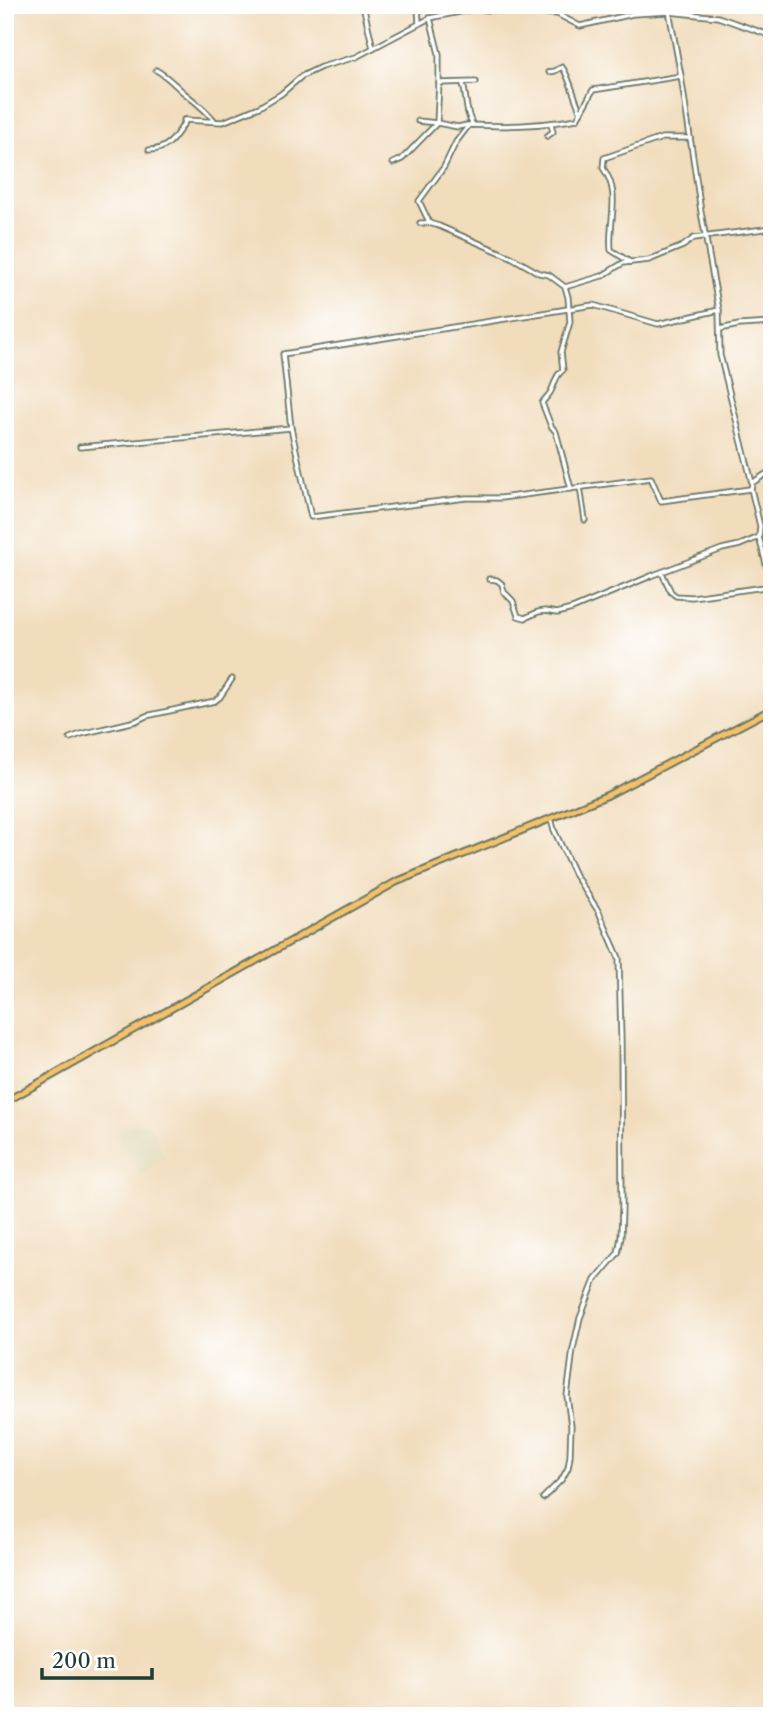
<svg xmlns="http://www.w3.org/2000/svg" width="777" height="1721" font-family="'Libre Caslon Text',serif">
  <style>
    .built { fill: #e3dbba }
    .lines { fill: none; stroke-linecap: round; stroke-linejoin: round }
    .minor-casing { stroke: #687563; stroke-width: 7 }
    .major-casing { stroke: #687563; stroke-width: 9 }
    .minor { stroke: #fff; stroke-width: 3.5 }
    .major { stroke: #f4c16b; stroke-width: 5 }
  </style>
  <rect width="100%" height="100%" fill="#fff"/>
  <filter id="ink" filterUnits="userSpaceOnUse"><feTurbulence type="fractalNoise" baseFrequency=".0143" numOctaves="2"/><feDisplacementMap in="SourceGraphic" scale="14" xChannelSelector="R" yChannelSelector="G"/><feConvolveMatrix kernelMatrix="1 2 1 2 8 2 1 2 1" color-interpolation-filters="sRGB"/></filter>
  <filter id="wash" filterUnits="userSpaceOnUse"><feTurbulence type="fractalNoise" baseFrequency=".00686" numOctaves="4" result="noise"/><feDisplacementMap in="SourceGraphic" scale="28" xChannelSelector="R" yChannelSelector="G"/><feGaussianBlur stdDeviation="1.57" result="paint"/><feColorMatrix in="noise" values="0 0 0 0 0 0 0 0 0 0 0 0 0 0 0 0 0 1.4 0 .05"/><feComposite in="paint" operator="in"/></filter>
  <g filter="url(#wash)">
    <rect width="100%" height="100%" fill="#f1dcbb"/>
    <path class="built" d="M136,1124L150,1125L165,1157L141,1175L117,1137L122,1127Z"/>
  </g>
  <g filter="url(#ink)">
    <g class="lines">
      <g class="minor-casing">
        <g id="minor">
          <path d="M363,5L373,48"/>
          <path d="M418,5L419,24"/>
          <path d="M668,5L681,76L701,212L719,310L720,355L752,483L751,489L760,526L759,537L772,587"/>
          <path d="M430,18L439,54V83"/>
          <path d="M156,70C167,76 174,84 183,92C194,101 205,109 214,120"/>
          <path d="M549,72L555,71L562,67C570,77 574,99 581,112"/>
          <path d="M463,84C467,98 465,113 473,125"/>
          <path d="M184,120L223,122L259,107L281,94L302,76L321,67L356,57L430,18L474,9L557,14L580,26L633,14L669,12L718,17L772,36"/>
          <path d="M467,125L458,127L437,123L439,83L476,82"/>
          <path d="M547,136L553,132L551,124"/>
          <path d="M149,150C169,150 176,136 186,120"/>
          <path d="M393,163L402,159L437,123L418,121"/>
          <path d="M429,222L419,201L444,167L456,142L469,125C508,127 540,126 577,119L593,90L681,76"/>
          <path d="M420,223H429L439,226L511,257L539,273L549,275L565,287L602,276L623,263L649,260L683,246L694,238L772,228"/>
          <path d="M630,262L611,250C608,220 622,194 603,168L604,158L662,138H690"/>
          <path d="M565,287L568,297L570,322L561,352L563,370C555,376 556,381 552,389C550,395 545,398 542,403L551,426L556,432L571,489"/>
          <path d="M720,329L739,325L772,323"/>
          <path d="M291,428L311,517L466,498H501L651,478L661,501L750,489"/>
          <path d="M80,447L291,428L283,354L593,305L658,324L719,310"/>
          <path d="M752,483L772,470"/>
          <path d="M580,487L585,520"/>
          <path d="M662,573L671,592L676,596L692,597L772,586"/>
          <path d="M489,579L497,580L502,584L504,592L513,601L518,616L525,618L538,612L545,611L557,613L572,609L651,576L722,549L740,545L759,537"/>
          <path d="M70,738L81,734L136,721L146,716L215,701L220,697L232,679"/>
          <path d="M543,1498L562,1479L568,1468L570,1456L571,1426L567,1396L573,1349L580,1318L595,1280L618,1253L621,1237L622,1208L621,1039L619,958L599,912L575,875L554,830L551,818"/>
        </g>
      </g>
      <g class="major-casing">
        <path id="major" d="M5,1102L396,882L608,795L772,709"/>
      </g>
      <use href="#minor" class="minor"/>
      <use href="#major" class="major"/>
    </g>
  </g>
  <rect width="777" height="1721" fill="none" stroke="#fff" stroke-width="28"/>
  <path d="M42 1668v10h110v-10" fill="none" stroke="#1f3d34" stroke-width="3.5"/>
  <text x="52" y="1668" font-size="21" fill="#1f3d34" stroke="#ffffff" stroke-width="5" paint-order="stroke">200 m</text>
</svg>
